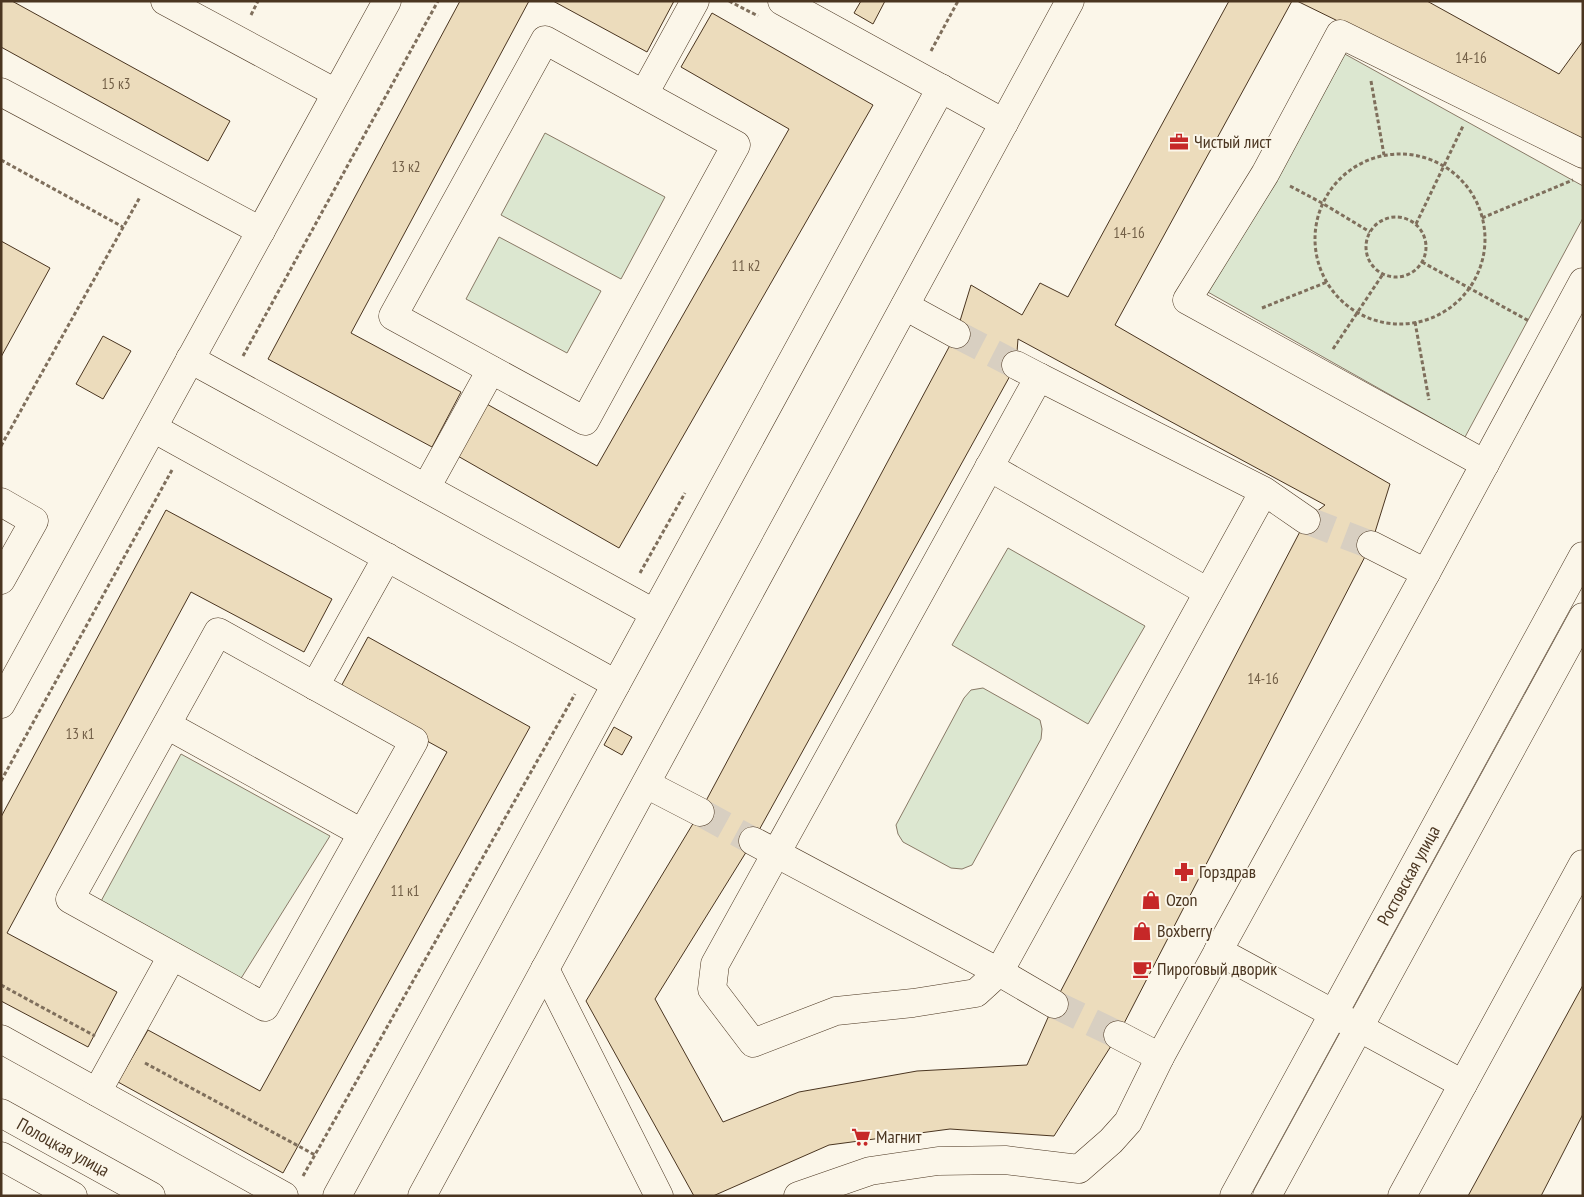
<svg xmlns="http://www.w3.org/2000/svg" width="1584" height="1197" font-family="'PT Sans Narrow',sans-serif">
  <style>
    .green { fill: #dce7d0; stroke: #887966 }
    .building { fill: #ecdcbc; stroke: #4a3520; fill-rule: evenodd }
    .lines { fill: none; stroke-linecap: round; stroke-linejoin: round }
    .minor-tunnel { stroke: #d8cfc1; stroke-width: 28; stroke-dasharray: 28 14; stroke-linecap: butt }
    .minor-casing { stroke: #4a3520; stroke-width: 29 }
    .path { stroke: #7f6f5c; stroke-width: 3; stroke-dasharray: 4 2.5; stroke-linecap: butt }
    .minor { stroke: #fbf6e9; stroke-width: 28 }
    .labels { text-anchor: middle; stroke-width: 4; stroke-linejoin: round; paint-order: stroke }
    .number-label { font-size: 15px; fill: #725f47 }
    .poi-label { font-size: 18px; fill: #4a3520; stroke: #fbf6e9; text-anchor: start }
    .street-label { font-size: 18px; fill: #4a3520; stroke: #fbf6e9 }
  </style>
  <rect width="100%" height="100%" fill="#fbf6e9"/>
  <g class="green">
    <path d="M1343,53L1583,186V218L1465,437L1206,291Z"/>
    <path d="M545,133L665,197L621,279L501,215Z"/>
    <path d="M499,237L601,291L567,353L466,299Z"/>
    <path d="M1008,548L1145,626L1088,724L952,645Z"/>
    <path d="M983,688L1040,720L1042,729L1041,739L972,865L962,869L951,868L903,842L898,834L896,825L964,698L971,690Z"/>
    <path d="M181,754L330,836L240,980L100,903Z"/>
  </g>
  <g class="building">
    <path d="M1,1H12L230,121L208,161L1,47Z"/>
    <path d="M460,1H529L351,333L461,392L432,447L268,359Z"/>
    <path d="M553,1H674L647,52Z"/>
    <path d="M861,1H885L873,24L854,13Z"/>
    <path d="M1229,1H1292L1115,325L1390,484L1371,545L1118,1035L1054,1136L950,1129L829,1145L713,1196H694L586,1001L700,812L956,334L971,285L1022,315L1040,283L1068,297ZM1018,339L1325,505L1306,520L1054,1004L1027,1065L917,1071L799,1092L723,1122L655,999L753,841L1016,365Z"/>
    <path d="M1297,1H1427L1559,74L1583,41V141Z"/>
    <path d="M712,13L873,105L619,548L456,455L485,403L597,466L789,129L681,67Z"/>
    <path d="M1,241L50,268L1,357Z"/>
    <path d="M103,336L131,351L103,399L76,384Z"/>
    <path d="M166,510L332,599L304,652L191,592L7,933L117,992L88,1047L1,1001V817Z"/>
    <path d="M368,637L530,727L283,1173L118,1082L148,1030L260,1091L447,752L338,692Z"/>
    <path d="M614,727L632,737L622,755L604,745Z"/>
    <path d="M1583,985V1114L1541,1196H1468Z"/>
  </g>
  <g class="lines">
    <g class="minor-tunnel">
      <path d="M956,334L1016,365"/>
      <path d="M1306,520L1371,545"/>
      <path d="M700,812L753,841"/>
      <path d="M1054,1004L1118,1035"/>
    </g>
    <g class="minor-casing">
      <g id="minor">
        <path d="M165,1L336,93"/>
        <path d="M782,1L1004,123"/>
        <path d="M545,40L736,145L585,421L393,316Z"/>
        <path d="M1,92L261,231"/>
        <path d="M644,94L695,1"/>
        <path d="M905,306L956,334"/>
        <path d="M190,359L654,613"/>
        <path d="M1016,365L1039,377"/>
        <path d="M153,428L616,684"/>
        <path d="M1485,464L1187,300L1265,174L1340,34L1583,154"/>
        <path d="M989,467L1208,592"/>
        <path d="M426,488L491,370"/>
        <path d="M1264,491L999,972L976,993L913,1003L836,1011L753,1043L712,989L715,964L1039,377L1264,491L1306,520"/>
        <path d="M1,502L34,521L1,580"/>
        <path d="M1371,545L1426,573"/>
        <path d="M218,632L414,741L265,1007L70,899Z"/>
        <path d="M315,686L387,557"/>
        <path d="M1,704L387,1"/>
        <path d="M167,725L362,833"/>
        <path d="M646,784L700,812"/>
        <path d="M753,841L999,972L1054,1004"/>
        <path d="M1218,951L1463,1084"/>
        <path d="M545,969L659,1196"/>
        <path d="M1118,1035L1160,1057"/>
        <path d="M1,1039L284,1196"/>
        <path d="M97,1092L172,956"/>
        <path id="s1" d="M1,1113L151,1196"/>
        <path d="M1,1156L73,1196"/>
        <path d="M337,1196L941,88"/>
        <path d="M422,1196L1070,1"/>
        <path d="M798,1196L870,1171L938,1161L1005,1160L1079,1169L1111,1141L1128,1122L1160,1057L1426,573L1583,282"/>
        <path id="s2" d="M1234,1196L1583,556"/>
        <path d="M1267,1196L1583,617"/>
        <path d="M1402,1196L1583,864"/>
      </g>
    </g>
    <g class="path">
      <path d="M729,1L758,16"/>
      <path d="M251,15L258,1"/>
      <path d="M931,51L958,1"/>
      <path d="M1371,81L1384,155"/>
      <circle cx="1400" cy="239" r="85"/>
      <path d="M1,160L123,227"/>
      <path d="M1290,186L1322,203L1370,232"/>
      <circle cx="1396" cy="247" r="30"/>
      <path d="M1482,218L1573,180"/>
      <path d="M1416,224L1463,126"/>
      <path d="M1422,262L1529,321"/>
      <path d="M1262,308L1327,282"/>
      <path d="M1415,322L1429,400"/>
      <path d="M1333,349L1383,274"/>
      <path d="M243,356L438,1"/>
      <path d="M1,446L140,197"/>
      <path d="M640,573L685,493"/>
      <path d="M1,781L172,470"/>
      <path d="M1,985L95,1036"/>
      <path d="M145,1063L315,1155"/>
      <path d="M303,1176L575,694"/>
    </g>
    <use href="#minor" class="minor"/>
  </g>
  <defs>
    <g id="office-bare" transform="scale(1.5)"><path d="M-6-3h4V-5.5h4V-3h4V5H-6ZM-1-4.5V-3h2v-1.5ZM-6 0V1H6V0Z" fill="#c62828" stroke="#fbf6e9" stroke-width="2.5" paint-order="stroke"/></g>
    <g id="pharmacy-bare" transform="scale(1.5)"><path d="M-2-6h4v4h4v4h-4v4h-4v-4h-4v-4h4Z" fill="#c62828" stroke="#fbf6e9" stroke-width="2.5" paint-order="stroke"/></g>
    <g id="shop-bare" transform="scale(1.5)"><path d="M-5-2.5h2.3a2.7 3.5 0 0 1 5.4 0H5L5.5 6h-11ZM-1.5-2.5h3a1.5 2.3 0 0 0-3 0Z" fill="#c62828" stroke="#fbf6e9" stroke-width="2.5" paint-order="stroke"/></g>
    <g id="cafe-bare" transform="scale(1.5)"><path d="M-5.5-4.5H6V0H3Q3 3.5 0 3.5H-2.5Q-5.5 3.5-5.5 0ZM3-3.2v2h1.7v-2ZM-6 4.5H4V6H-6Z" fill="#c62828" stroke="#fbf6e9" stroke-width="2.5" paint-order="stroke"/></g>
    <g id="supermarket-bare" transform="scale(1.5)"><path d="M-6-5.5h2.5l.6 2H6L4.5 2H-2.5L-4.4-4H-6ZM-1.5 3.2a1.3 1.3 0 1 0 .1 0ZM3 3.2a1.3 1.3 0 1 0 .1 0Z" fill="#c62828" stroke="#fbf6e9" stroke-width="2.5" paint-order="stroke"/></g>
  </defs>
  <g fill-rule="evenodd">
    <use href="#office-bare" x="1179" y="142"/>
    <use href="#pharmacy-bare" x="1184" y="872"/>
    <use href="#shop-bare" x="1151" y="900"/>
    <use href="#shop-bare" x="1142" y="931"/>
    <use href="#cafe-bare" x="1142" y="969"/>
    <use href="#supermarket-bare" x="861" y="1137"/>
  </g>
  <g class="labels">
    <g class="number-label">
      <text x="1471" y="63">14-16</text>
      <text x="116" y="89">15 к3</text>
      <text x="406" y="172">13 к2</text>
      <text x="1129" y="238">14-16</text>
      <text x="746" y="271">11 к2</text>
      <text x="1263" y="684">14-16</text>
      <text x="80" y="739">13 к1</text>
      <text x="405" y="896">11 к1</text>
    </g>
    <g class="poi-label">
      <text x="1194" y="148">Чистый лист</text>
      <text x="1199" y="878">Горздрав</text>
      <text x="1166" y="906">Ozon</text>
      <text x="1157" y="937">Boxberry</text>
      <text x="1157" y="975">Пироговый дворик</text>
      <text x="876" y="1143">Магнит</text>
    </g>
    <g class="street-label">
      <text dy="6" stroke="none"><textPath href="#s2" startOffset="365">Ростовская улица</textPath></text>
      <text dy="6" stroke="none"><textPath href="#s1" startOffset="71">Полоцкая улица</textPath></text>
    </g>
  </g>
  <rect width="1584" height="1197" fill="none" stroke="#4a3520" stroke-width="5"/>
</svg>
